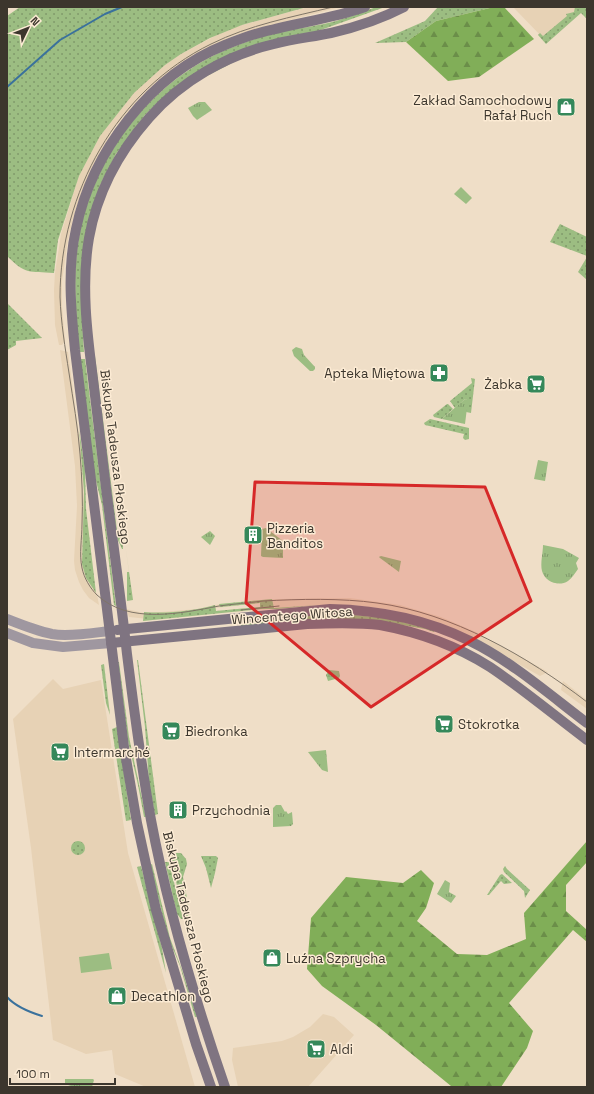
<svg xmlns="http://www.w3.org/2000/svg" width="594" height="1094" font-family="'Space Grotesk',sans-serif">
  <style>
    .built { fill: #e7d2b5; fill-rule: evenodd }
    .grass { fill: url(#grass-dots) }
    .forest { fill: url(#forest-firs) }
    .park { fill: url(#park-tufts) }
    .garden { fill: #9cbd82 }
    .lines { fill: none; stroke-linecap: round; stroke-linejoin: round }
    .stream { stroke: #3a719c; stroke-width: 2 }
    .tertiary { stroke: #9f97a0; stroke-width: 10 }
    .secondary { stroke: #7f7481; stroke-width: 10 }
    .tram { stroke: #7f7567; stroke-width: 1 }
    .marked { fill: #d62828; fill-opacity: 0.2; stroke: #d62828; stroke-width: 3; stroke-linejoin: round }
    .labels { text-anchor: middle; stroke-width: 3; stroke-linejoin: round; paint-order: stroke }
    .poi-label { font-size: 13px; fill: #3c362d; stroke: #fcebd4; text-anchor: start }
    .street-label { font-size: 13px; fill: #3c362d; stroke: #fcebd4 }
  </style>
  <defs>
    <pattern id="grass-dots" width="8" height="8" patternUnits="userSpaceOnUse"><rect width="8" height="8" fill="#9cbd82"/><path d="M2 2h.1M6 6h.1" fill="none" stroke="#809a6b" stroke-width="1.8" stroke-linecap="round"/></pattern>
    <pattern id="forest-firs" width="22" height="20" patternUnits="userSpaceOnUse"><rect width="22" height="20" fill="#81ae58"/><path d="M5 1l3.5 6h-7zM16 11l3.5 6h-7z" fill="#6b8e49"/></pattern>
    <pattern id="park-tufts" width="24" height="20" patternUnits="userSpaceOnUse"><rect width="24" height="20" fill="#9cbd82"/><path d="M3 7l-1-3M5 7V3M7 7l1-3M15 17l-1-3M17 17v-4M19 17l1-3" fill="none" stroke="#809a6b"/></pattern>
  </defs>
  <rect width="100%" height="100%" fill="#efdec7"/>
  <g class="built">
    <path d="M308,7H340L249,31L233,36L207,48L177,66L152,86L137,101L115,127L100,152L90,172L75,211L68,240L62,281V306L65,341L62,345H59L55,325L54,290L55,273L61,234L79,176L100,136L134,93L165,65L181,54L228,29Z"/>
    <path d="M513,7H582L545,40Z"/>
    <path d="M60,350L68,352L81,451L84,500L82,564L86,578L97,594L99,605L89,598L83,590L79,582L75,570L74,561L77,506L75,466Z"/>
    <path d="M350,598L400,605L441,617L476,632L548,672L540,676L506,657L423,618L386,609L351,605H319L149,619L129,617L126,609L144,613L161,612L198,609L215,605L260,600L281,599ZM260,603V607L216,611V608Z"/>
    <path d="M53,679L63,689L101,680L128,853L195,1087H146L115,1074L112,1050L86,1054L53,1040L31,848L13,719Z"/>
    <path d="M563,681L587,700V709L561,690Z"/>
    <path d="M323,1014L334,1017L354,1035L308,1087H238L232,1060L233,1048L282,1041L293,1037L310,1027Z"/>
  </g>
  <g class="grass">
    <path d="M20,7H307L242,25L210,38L181,54L165,65L134,93L100,136L79,176L58,240L54,273C29,271 26,275 7,256V16Z"/>
    <path d="M376,7H385L318,31L280,38L159,101L145,115L116,154L100,185L82,319L84,352H79C76,312 72,272 80,232C96,153 153,80 228,49C245,42 262,36 280,32C299,28 318,26 336,21C350,17 363,12 376,7Z"/>
    <path d="M438,7H494L436,21L406,42L375,43L425,21Z"/>
    <path d="M575,7L587,8V19L581,13L546,44L538,35L540,33L543,36L567,16L566,14L574,12Z"/>
    <path d="M560,224L587,237V256L550,242Z"/>
    <path d="M587,257V280L578,272Z"/>
    <path d="M7,303L42,338L16,341V345L7,350Z"/>
    <path d="M94,356H95L117,530L122,537L123,549H122L117,538Z"/>
    <path d="M79,359H85L116,606L114,605L102,505L94,473Z"/>
    <path d="M471,378L475,379L471,413L466,412L467,400L465,399L455,408L450,401L472,383Z"/>
    <path d="M447,404H448L453,409L442,419L434,417L433,415Z"/>
    <path d="M430,419L469,428V439L465,440L463,438L464,434L425,425L424,423Z"/>
    <path d="M79,429L85,469L86,509L96,593L86,578L82,564L84,492Z"/>
    <path d="M125,543L133,600L127,601V572H129Z"/>
    <path d="M272,599L274,608L319,605L277,609H261L143,621L144,612C167,614 193,611 215,605L216,611L260,607V603L220,607L219,604Z"/>
    <path d="M333,613L386,618L435,630L434,632L425,629L385,622L241,627V625L270,619Z"/>
    <path d="M137,660H138L158,814L155,815L149,782L145,727Z"/>
    <path d="M118,662H119L129,737L146,817H144L138,785L128,741Z"/>
    <path d="M104,664L110,715L106,703L101,665Z"/>
    <path d="M117,727L131,820L126,821L112,729Z"/>
    <circle cx="78" cy="848" r="7"/>
    <path d="M176,853H181L186,859L187,864L183,877L190,914L186,917L184,916L172,864V855Z"/>
    <path d="M201,856H216L218,858L215,873L211,888L206,868Z"/>
    <path d="M165,862H169L183,919H181L177,914Z"/>
    <path d="M152,864L170,938L182,970L197,1017H195L180,966L168,937L150,865Z"/>
    <path d="M141,866L162,948L166,973L137,867Z"/>
    <path d="M505,866L507,869L530,890L525,898L524,891L504,872L503,869Z"/>
    <path d="M502,874L512,883L504,884L501,881L489,895H487L500,875Z"/>
  </g>
  <g class="forest">
    <path d="M494,7H504L534,39L479,77L448,81L406,42L436,21Z"/>
    <path d="M587,841V862L566,885V911L587,930V942L573,930L509,1003L533,1031L527,1048L501,1087H453L451,1086L376,1025L322,986L307,969L311,918L346,877L403,883L421,870L434,883L426,908L417,921L457,954L487,955L526,939L524,913Z"/>
  </g>
  <g class="park">
    <path d="M199,102H205L212,110L197,120L193,116L188,108Z"/>
    <path d="M461,187L472,198L466,204L454,194Z"/>
    <path d="M296,347L302,349L304,355L315,367V369L313,371H310L294,356L292,350Z"/>
    <path d="M465,399L468,400L465,424L442,419Z"/>
    <path d="M538,460L548,462L545,481L534,479Z"/>
    <path d="M266,528L283,541V558L263,557L261,556L262,529Z"/>
    <path d="M210,531L215,536L210,545L201,537Z"/>
    <path d="M543,545L563,549L579,558L576,563L578,569C575,573 572,578 568,581C559,587 545,582 542,571C540,563 543,553 543,545Z"/>
    <path d="M381,556L401,561L399,572L380,558L379,557Z"/>
    <path d="M329,670L339,671L340,676L339,678L328,681L326,675Z"/>
    <path d="M326,750L328,772L322,770L308,752Z"/>
    <path d="M276,805H281L285,812L286,811L288,814L292,812L293,824L291,826L273,827V808Z"/>
    <path d="M445,880L450,883L449,892L456,896L451,903L437,894Z"/>
    <path d="M65,1079H93L94,1080L92,1087H74L65,1084Z"/>
  </g>
  <path class="garden" d="M109,953L112,969L81,973L79,957Z"/>
  <g class="lines">
    <g class="stream">
      <path d="M7,87L60,40L105,14L122,7"/>
      <path d="M7,997C16,1007 29,1012 42,1016"/>
    </g>
    <g class="tertiary">
      <path d="M7,619C22,625 37,631 52,634C69,637 92,633 109,631"/>
      <path d="M7,633L33,643L63,647L111,643"/>
    </g>
    <g class="secondary">
      <path d="M117,630L330,609C379,610 426,619 470,641C511,661 550,695 587,723"/>
      <path d="M111,643L307,624C331,623 356,622 380,625C418,632 457,646 490,667C523,689 555,716 587,740"/>
      <path d="M211,1087L196,1044L156,910L137,823L124,747L75,350C71,310 67,269 76,229C92,152 150,75 225,45C240,39 255,33 271,30C302,22 334,18 365,7"/>
      <path d="M225,1087C195,1000 168,911 151,820C141,765 134,710 127,654C121,599 113,543 106,488C102,452 97,415 93,379C87,333 81,284 89,238C97,193 119,152 149,118C181,81 227,55 274,44C293,39 312,37 331,33C357,27 381,19 404,7"/>
    </g>
    <g class="tram">
      <path d="M333,7C292,17 249,25 211,44C117,90 60,193 60,297C61,323 65,347 69,373C73,400 78,427 80,454C82,477 83,501 82,524C82,538 79,554 82,568C84,578 90,588 97,595C129,625 182,613 219,606C233,604 248,603 263,601C299,599 342,598 377,603C452,613 527,656 587,702"/>
      <path d="M241,610L279,606"/>
    </g>
  </g>
  <path class="marked" d="M255,482L485,487L531,601L371,707L246,603Z"/>
  <defs>
    <g id="shop-square" transform="scale(1)"><rect x="-9" y="-9" width="18" height="18" rx="4" fill="#35885a" stroke="#fcebd4"/><path d="M-5-2.5h2.3a2.7 3.5 0 0 1 5.4 0H5L5.5 6h-11ZM-1.5-2.5h3a1.5 2.3 0 0 0-3 0Z" fill="#fff"/></g>
    <g id="pharmacy-square" transform="scale(1)"><rect x="-9" y="-9" width="18" height="18" rx="4" fill="#35885a" stroke="#fcebd4"/><path d="M-2-6h4v4h4v4h-4v4h-4v-4h-4v-4h4Z" fill="#fff"/></g>
    <g id="supermarket-square" transform="scale(1)"><rect x="-9" y="-9" width="18" height="18" rx="4" fill="#35885a" stroke="#fcebd4"/><path d="M-6-5.5h2.5l.6 2H6L4.5 2H-2.5L-4.4-4H-6ZM-1.5 3.2a1.3 1.3 0 1 0 .1 0ZM3 3.2a1.3 1.3 0 1 0 .1 0Z" fill="#fff"/></g>
    <g id="building-square" transform="scale(1)"><rect x="-9" y="-9" width="18" height="18" rx="4" fill="#35885a" stroke="#fcebd4"/><path d="M-4-6H4V6H1V3H-1V6H-4ZM-2.5-4.3h1.7v1.8h-1.7ZM.8-4.3h1.7v1.8H.8ZM-2.5-1h1.7V.8h-1.7ZM.8-1h1.7V.8H.8Z" fill="#fff"/></g>
  </defs>
  <g fill-rule="evenodd">
    <use href="#shop-square" x="566" y="107"/>
    <use href="#pharmacy-square" x="439" y="373"/>
    <use href="#supermarket-square" x="536" y="384"/>
    <use href="#building-square" x="253" y="535"/>
    <use href="#supermarket-square" x="444" y="724"/>
    <use href="#supermarket-square" x="171" y="731"/>
    <use href="#supermarket-square" x="60" y="752"/>
    <use href="#building-square" x="178" y="810"/>
    <use href="#shop-square" x="272" y="958"/>
    <use href="#shop-square" x="117" y="996"/>
    <use href="#supermarket-square" x="316" y="1049"/>
  </g>
  <g class="labels">
    <g class="poi-label">
      <text x="552" y="105" text-anchor="end">Zakład Samochodowy<tspan x="552" dy="15">Rafał Ruch</tspan></text>
      <text x="425" y="378" text-anchor="end">Apteka Miętowa</text>
      <text x="522" y="389" text-anchor="end">Żabka</text>
      <text x="267" y="533">Pizzeria<tspan x="267" dy="15">Banditos</tspan></text>
      <text x="458" y="729">Stokrotka</text>
      <text x="185" y="736">Biedronka</text>
      <text x="74" y="757">Intermarché</text>
      <text x="192" y="815">Przychodnia</text>
      <text x="286" y="963">Luźna Szprycha</text>
      <text x="131" y="1001">Decathlon</text>
      <text x="330" y="1054">Aldi</text>
    </g>
    <g class="street-label">
      <text transform="translate(116 457) rotate(83)" y="5">Biskupa Tadeusza Płoskiego</text>
      <text transform="translate(292 615) rotate(-4)" y="5">Wincentego Witosa</text>
      <text transform="translate(189 917) rotate(76)" y="5">Biskupa Tadeusza Płoskiego</text>
    </g>
  </g>
  <rect width="594" height="1094" fill="none" stroke="#3c362d" stroke-width="16"/>
  <g transform="translate(28 28) rotate(47)" stroke="#fcebd4" stroke-width="3" paint-order="stroke">
  <path d="M0-3L7 15L0 10L-7 15Z" fill="#3c362d"/>
  <text y="-6" font-size="11" font-weight="bold" text-anchor="middle" fill="#3c362d">N</text>
  </g>
  <path d="M10 1078v6h105v-6" fill="none" stroke="#3c362d" stroke-width="2"/>
  <text x="16" y="1078" font-size="12" fill="#3c362d" stroke="#fcebd4" stroke-width="3" paint-order="stroke">100 m</text>
</svg>
